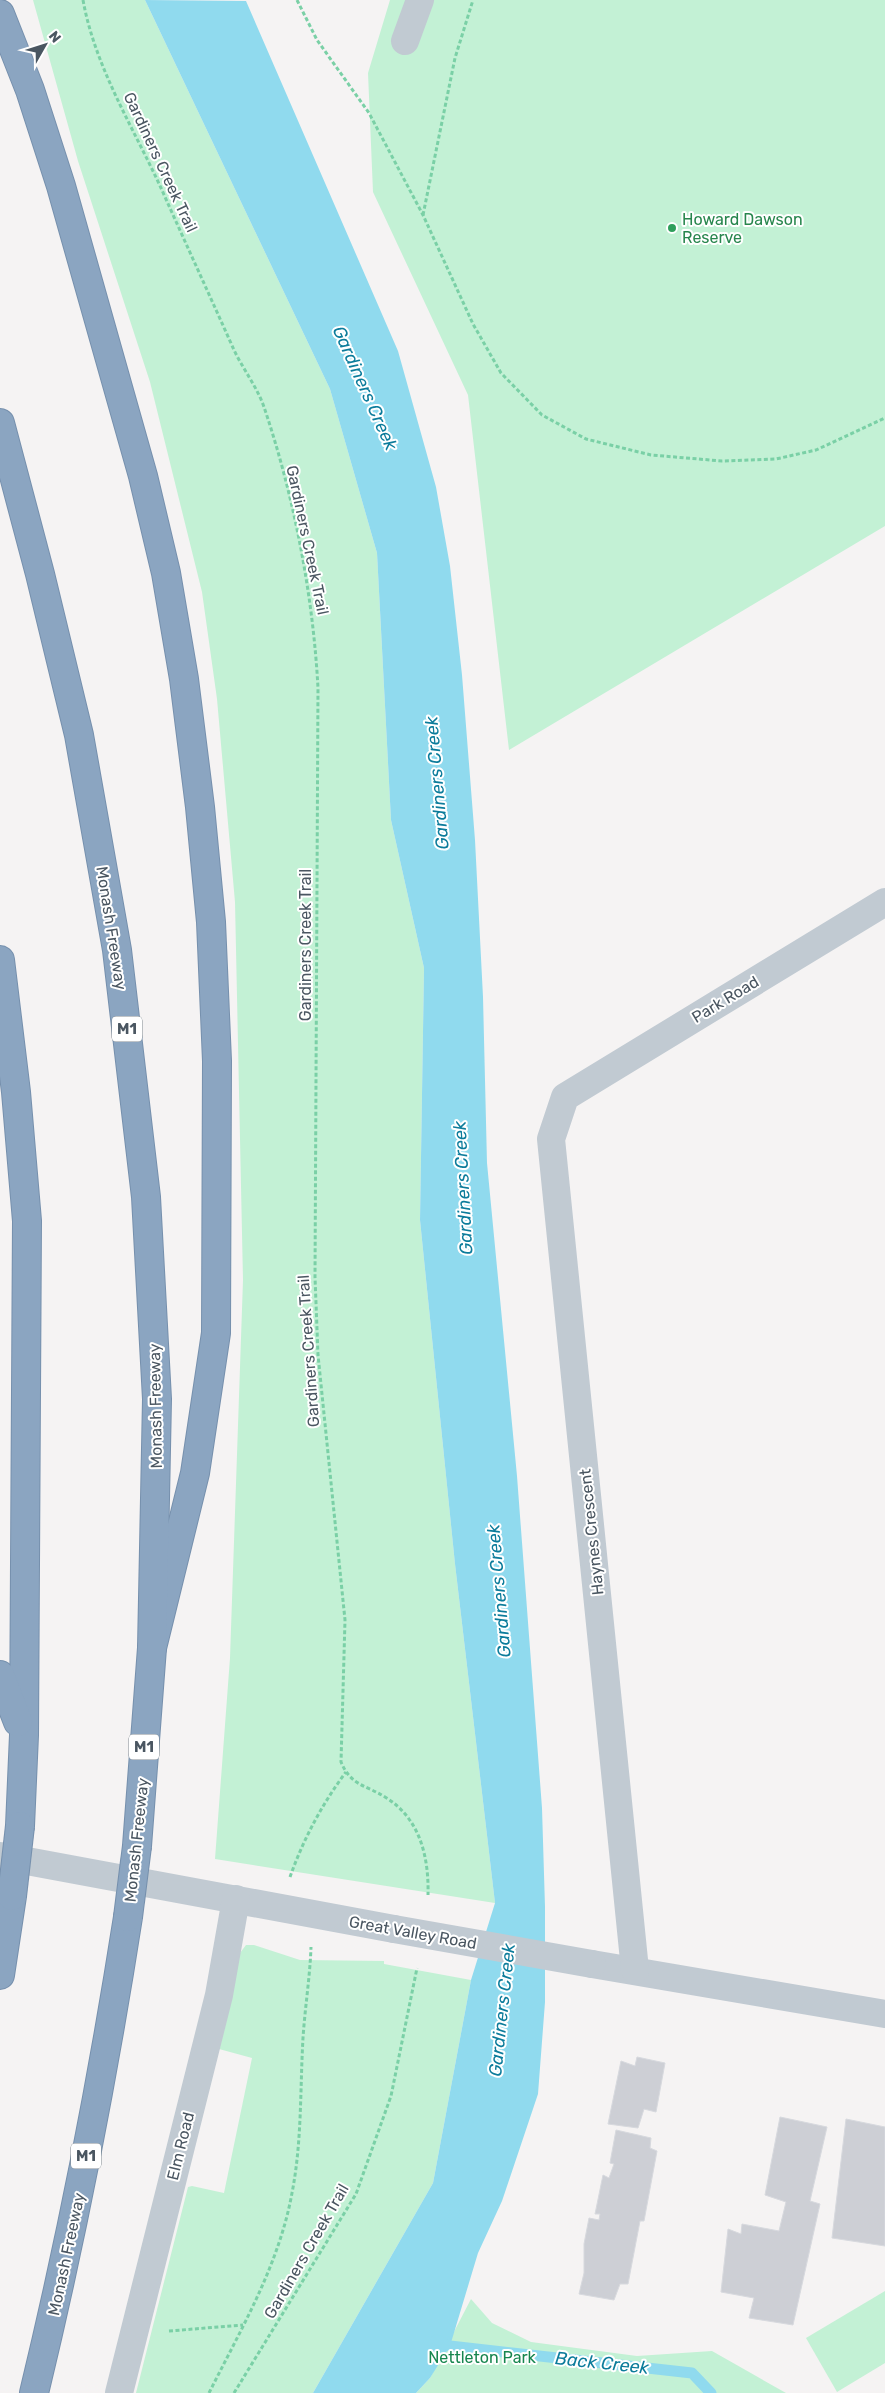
<svg xmlns="http://www.w3.org/2000/svg" width="885" height="2393" font-family="Rubik,sans-serif">
  <style>
    .green { fill: #c3f1d5 }
    .water { fill: #90daee }
    .lines { fill: none; stroke-linecap: round; stroke-linejoin: round }
    .stream { stroke: #90daee; stroke-width: 11 }
    .building { fill: #cdcfd5; stroke: #d7d9de }
    .highway-casing { stroke: #7690ad; stroke-width: 30 }
    .path { stroke: #7ad0a6; stroke-width: 3; stroke-dasharray: 4 2.5; stroke-linecap: butt }
    .minor { stroke: #c1cad2; stroke-width: 28 }
    .highway { stroke: #8ba5c1; stroke-width: 28 }
    .highway-bridge-casing { stroke: #7690ad; stroke-width: 30; stroke-linecap: butt }
    .minor-bridge { stroke: #c1cad2; stroke-width: 28 }
    .highway-bridge { stroke: #8ba5c1; stroke-width: 28 }
    .leisure-dot { fill: #2e9e5b; stroke: #fff; stroke-width: 2 }
    .labels { text-anchor: middle; stroke-width: 4; stroke-linejoin: round; paint-order: stroke }
    .shield { fill: #fff; stroke: #808990; stroke-width: 1 }
    .shield-label { font-size: 15px; font-weight: bold; fill: #4a5661 }
    .street-label { font-size: 16px; fill: #4a5661; stroke: #fff }
    .leisure-label { font-size: 16px; fill: #27864d; stroke: #fff; text-anchor: start }
    .park-label { font-size: 16px; fill: #17864f; stroke: #fff }
    .water-label { font-size: 18px; font-style: italic; fill: #0c7c9b; stroke: #fff }
  </style>
  <rect width="100%" height="100%" fill="#f5f3f3"/>
  <g class="green">
    <path d="M33,0H145L330,389L377,553L391,820L424,968L420,1220L455,1564L495,1903L215,1859L230,1658L243,1280L235,902L217,699L202,592L150,382L78,161Z"/>
    <path d="M390,0H885V526L509,750L468,395L373,192L368,73Z"/>
    <path d="M246,1945H254L300,1960L384,1961V1964L471,1980L433,2183L313,2393H136L188,2187L192,2186L224,2193L252,2058L219,2049L240,1953Z"/>
    <path d="M885,2291V2363L837,2392L806,2338Z"/>
    <path d="M471,2299L492,2323L531,2342L637,2356L712,2351L786,2393H416L430,2378Z"/>
  </g>
  <path class="water" d="M145,0L246,1L398,351L436,487L450,566L462,675L475,840L483,997L487,1163L517,1476L542,1808L545,1907V2002L538,2094L502,2201L478,2253L450,2346L430,2378L416,2393H313L433,2183L471,1980L495,1903L455,1564L420,1220L424,968L391,820L377,553L330,389Z"/>
  <g class="lines">
    <path class="stream" d="M436,2340L450,2346L692,2373L711,2393"/>
  </g>
  <g class="building">
    <path d="M637,2057L665,2063L656,2112L644,2109L638,2128L608,2124L621,2061L635,2066Z"/>
    <path d="M780,2117L827,2127L810,2201L820,2204L793,2325L749,2318L754,2298L721,2292L728,2229L741,2234L742,2224L779,2231L786,2202L765,2195Z"/>
    <path d="M846,2119L885,2127V2246L832,2238Z"/>
    <path d="M616,2130L651,2138L650,2148L657,2151L644,2221H640L628,2284H620L614,2300L579,2294L584,2273V2244L589,2218L599,2220L600,2214H595L603,2175L609,2178L614,2164L610,2163Z"/>
  </g>
  <g class="lines">
    <g class="highway-casing">
      <g id="highway">
        <path d="M0,14L30,90L61,186L143,476L166,573L184,679L200,807L211,922L217,1061L216,1333L195,1473L152,1648"/>
        <path d="M0,423L40,574L79,735L117,950L146,1197L157,1399L152,1648L137,1846"/>
        <path d="M0,960L16,1092L27,1221L24,1735L20,1826"/>
        <path d="M0,1675L18,1722"/>
        <path d="M0,1975L12,1896"/>
        <path d="M34,2393C72,2236 103,2077 128,1917"/>
      </g>
    </g>
    <g class="path">
      <path d="M83,0C95,67 133,127 161,188C185,242 210,296 234,350C243,369 257,387 264,407C294,496 313,595 318,688L315,1277L318,1355L345,1620L341,1762C351,1786 366,1785 385,1797C420,1818 429,1857 428,1895"/>
      <path d="M297,0L317,40L369,113L423,215L473,324L501,373L542,415L586,439L651,455L722,461L776,459L816,450L885,418"/>
      <path d="M423,215L455,58L473,0"/>
      <path d="M290,1877C303,1840 322,1804 346,1772"/>
      <path d="M169,2331L243,2325"/>
      <path d="M209,2393C241,2329 279,2265 292,2193C302,2142 300,2090 303,2038C305,2007 310,1977 311,1947"/>
      <path d="M234,2393L356,2194L391,2096L417,1968"/>
    </g>
    <g class="minor">
      <path d="M405,41L420,0"/>
      <path d="M0,1856L394,1929"/>
      <path d="M592,1964L885,2014"/>
      <path d="M635,1970L551,1139L565,1097L885,902"/>
      <path d="M119,2393L219,1995L236,1899"/>
    </g>
    <use href="#highway" class="highway"/>
    <g class="highway-bridge-casing">
      <g id="highway-bridge">
        <path d="M12,1896L20,1826"/>
        <path d="M128,1917L137,1846"/>
      </g>
    </g>
    <path class="minor-bridge" d="M394,1929L592,1964"/>
    <use href="#highway-bridge" class="highway-bridge"/>
  </g>
  <circle class="leisure-dot" cx="672" cy="228" r="5"/>
  <g class="labels">
    <g class="shield">
      <rect x="112" y="1016.5" width="30" height="25" rx="4"/>
      <rect x="129" y="1734.5" width="30" height="25" rx="4"/>
      <rect x="71" y="2143.5" width="30" height="25" rx="4"/>
    </g>
    <g class="shield-label">
      <text x="127" y="1034">M1</text>
      <text x="144" y="1752">M1</text>
      <text x="86" y="2161">M1</text>
    </g>
    <g class="street-label">
      <text transform="translate(161 162) rotate(65)" y="6">Gardiners Creek Trail</text>
      <text transform="translate(308 540) rotate(78)" y="6">Gardiners Creek Trail</text>
      <text transform="translate(112 928) rotate(81)" y="6">Monash Freeway</text>
      <text transform="translate(305 945) rotate(-90)" y="6">Gardiners Creek Trail</text>
      <text transform="translate(725 999) rotate(-31)" y="6">Park Road</text>
      <text transform="translate(308 1351) rotate(-94)" y="6">Gardiners Creek Trail</text>
      <text transform="translate(155 1406) rotate(-91)" y="6">Monash Freeway</text>
      <text transform="translate(591 1532) rotate(-96)" y="6">Haynes Crescent</text>
      <text transform="translate(136 1840) rotate(-84)" y="6">Monash Freeway</text>
      <text transform="translate(413 1932) rotate(10)" y="6">Great Valley Road</text>
      <text transform="translate(180 2146) rotate(-76)" y="6">Elm Road</text>
      <text transform="translate(306 2251) rotate(-60)" y="6">Gardiners Creek Trail</text>
      <text transform="translate(66 2254) rotate(-78)" y="6">Monash Freeway</text>
    </g>
    <g class="leisure-label">
      <text x="682" y="225">Howard Dawson<tspan x="682" dy="18">Reserve</tspan></text>
    </g>
    <g class="park-label">
      <text x="482" y="2363">Nettleton Park</text>
    </g>
    <g class="water-label">
      <text transform="translate(365 388) rotate(66)" y="6">Gardiners Creek</text>
      <text transform="translate(437 783) rotate(-95)" y="6">Gardiners Creek</text>
      <text transform="translate(463 1188) rotate(-93)" y="6">Gardiners Creek</text>
      <text transform="translate(499 1591) rotate(-95)" y="6">Gardiners Creek</text>
      <text transform="translate(502 2010) rotate(-84)" y="6">Gardiners Creek</text>
      <text transform="translate(602 2363) rotate(6)" y="6">Back Creek</text>
    </g>
  </g>
  <g transform="translate(45 45) rotate(51)" stroke="#ffffff" stroke-width="4" paint-order="stroke">
  <path d="M0-4L9 19L0 12L-9 19Z" fill="#4a5661"/>
  <text y="-8" font-size="14" font-weight="bold" text-anchor="middle" fill="#4a5661">N</text>
  </g>
</svg>
